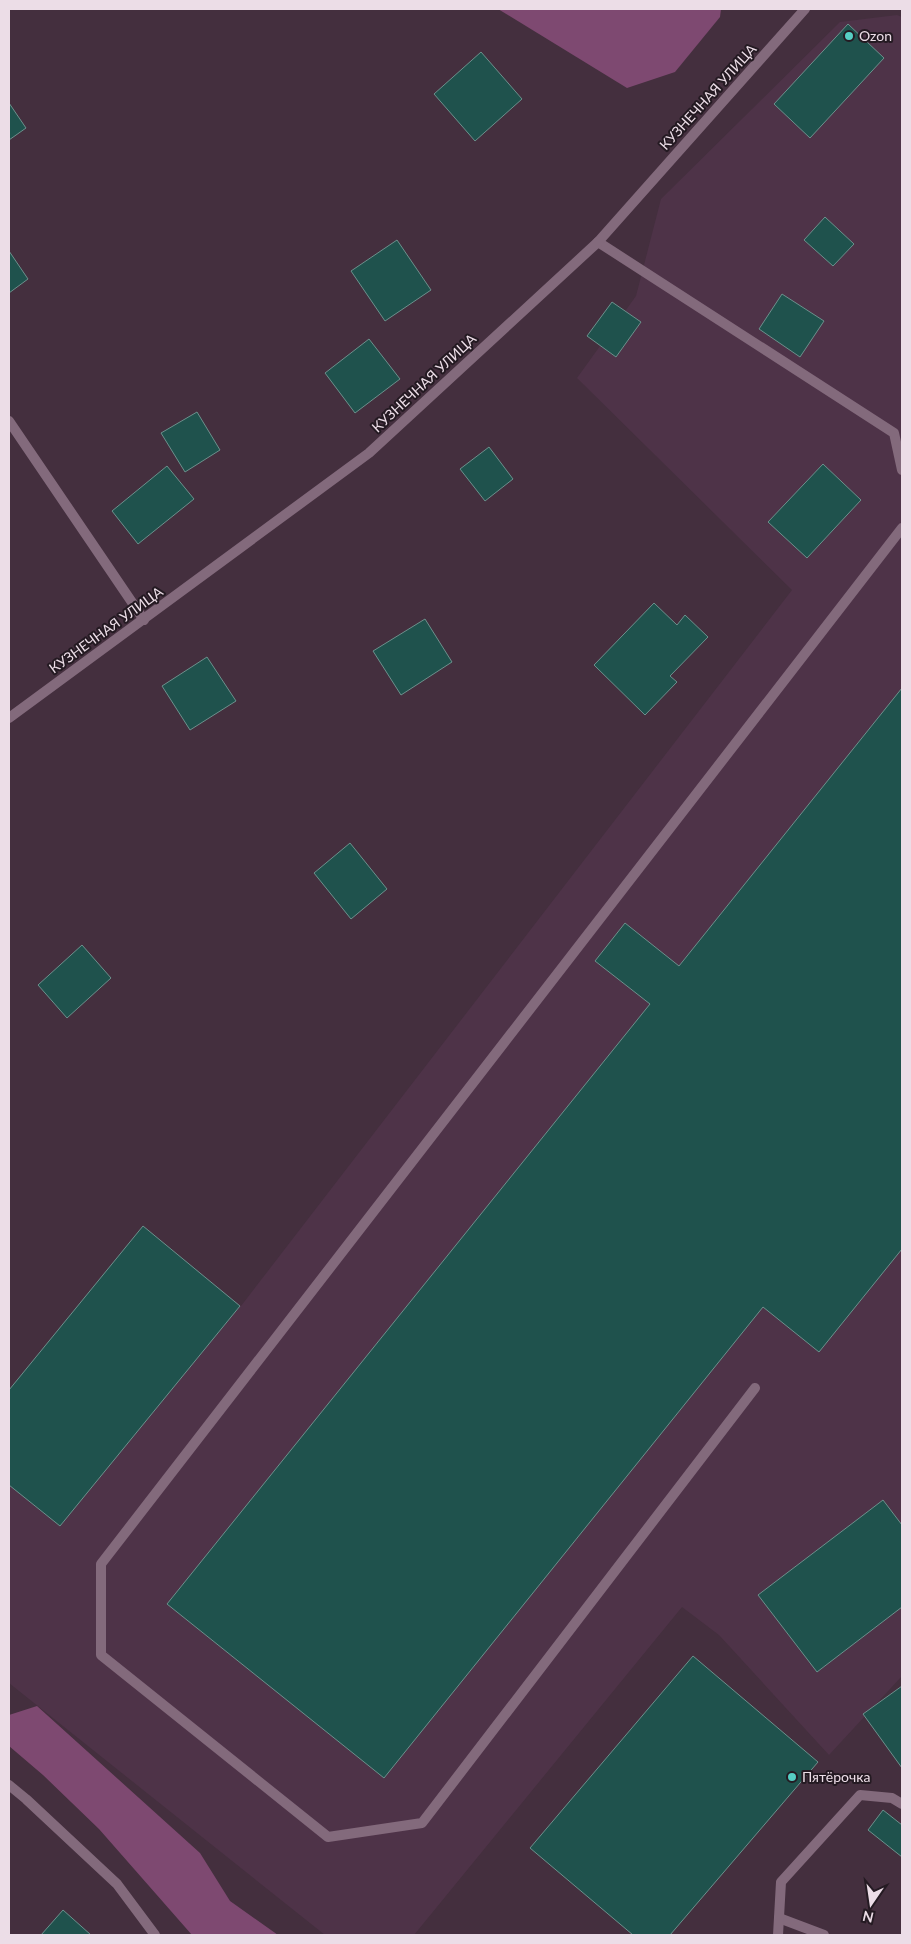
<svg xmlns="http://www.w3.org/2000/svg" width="911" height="1944" font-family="Lato,sans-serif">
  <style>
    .built { fill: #4e3348 }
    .forest { fill: #7e4971 }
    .building { fill: #1f524d; stroke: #6c908c }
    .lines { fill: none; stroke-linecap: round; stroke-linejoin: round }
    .service { stroke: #836a7c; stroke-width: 10 }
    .minor { stroke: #836a7c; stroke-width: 10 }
    .poi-dot { fill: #56cec3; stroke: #241a22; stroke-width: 2 }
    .labels { text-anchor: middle; stroke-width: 4; stroke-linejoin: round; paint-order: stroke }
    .poi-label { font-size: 14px; fill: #ecdde7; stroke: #241a22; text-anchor: start }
    .street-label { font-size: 14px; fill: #ecdde7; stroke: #241a22 }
  </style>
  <rect width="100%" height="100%" fill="#442f3e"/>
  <path class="built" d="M897,15L902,17V1676L829,1755L719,1635L682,1607L414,1935H325L9,1683V1391L143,1226L241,1306L792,590L577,378L636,296L661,199L840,22Z"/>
  <g class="forest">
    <path d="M498,9H721L720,17L675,72L627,88Z"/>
    <path d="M37,1706L200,1853L230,1901L278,1935H192L99,1829L43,1775L9,1746V1715Z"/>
  </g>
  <g class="building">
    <path d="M848,24L884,58L810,138L774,104Z"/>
    <path d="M481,52L522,99L475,141L434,94Z"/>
    <path d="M9,103L26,128L9,140Z"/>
    <path d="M825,217L854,244L833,266L804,240Z"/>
    <path d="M397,240L431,290L385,321L351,271Z"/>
    <path d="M9,251L28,279L9,293Z"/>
    <path d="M782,294L824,321L800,357L759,329Z"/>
    <path d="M612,302L641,322L616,357L587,336Z"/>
    <path d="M369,339L400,379L355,413L325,373Z"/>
    <path d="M197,412L220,450L185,472L161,433Z"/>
    <path d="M489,447L513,479L485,501L460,469Z"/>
    <path d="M823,464L861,500L807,558L768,522Z"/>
    <path d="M167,466L194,499L138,544L112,511Z"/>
    <path d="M654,603L677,625L685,615L708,637L670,676L677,682L645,715L594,665Z"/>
    <path d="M425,619L452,662L401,695L373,651Z"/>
    <path d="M207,657L236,701L190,730L162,686Z"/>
    <path d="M902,688V1249L819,1352L763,1307L384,1778L167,1604L650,1004L595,961L625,923L679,966Z"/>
    <path d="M350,843L387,889L351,919L314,873Z"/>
    <path d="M82,945L111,978L67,1018L38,985Z"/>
    <path d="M143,1226L240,1306L60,1526L9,1485V1390Z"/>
    <path d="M883,1500L902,1525V1607L817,1672L758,1595Z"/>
    <path d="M693,1656L818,1762L670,1935H633L530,1848Z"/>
    <path d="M902,1686V1768L863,1714Z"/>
    <path d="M883,1810L902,1825V1857L868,1830Z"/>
    <path d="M63,1910L91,1935H41Z"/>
  </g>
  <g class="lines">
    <g class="service">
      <path d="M598,242L894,433L902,470"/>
      <path d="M755,1388L422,1823L328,1837L101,1655V1564L902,528"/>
      <path d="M779,1918L824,1935"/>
      <path d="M778,1935L781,1882L860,1795L892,1798L902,1804"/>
    </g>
    <g class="minor">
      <path d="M9,421L144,620"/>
      <path d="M9,718L369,453L598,242L805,9"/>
      <path d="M9,1785L26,1799L117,1884L155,1935"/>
    </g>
  </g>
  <g class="poi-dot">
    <circle cx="849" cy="36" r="5"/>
    <circle cx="792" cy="1777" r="5"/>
  </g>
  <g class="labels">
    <g class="poi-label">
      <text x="859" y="41">Ozon</text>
      <text x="802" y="1782">Пятёрочка</text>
    </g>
    <g class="street-label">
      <text transform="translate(708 97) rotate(-48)" y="5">КУЗНЕЧНАЯ УЛИЦА</text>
      <text transform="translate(424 383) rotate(-43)" y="5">КУЗНЕЧНАЯ УЛИЦА</text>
      <text transform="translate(106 630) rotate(-36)" y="5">КУЗНЕЧНАЯ УЛИЦА</text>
    </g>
  </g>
  <rect width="911" height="1944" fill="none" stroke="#ecdde7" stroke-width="20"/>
  <g transform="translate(871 1904) rotate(193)" stroke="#241a22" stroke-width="4" paint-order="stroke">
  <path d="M0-4L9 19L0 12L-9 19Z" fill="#ecdde7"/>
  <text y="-8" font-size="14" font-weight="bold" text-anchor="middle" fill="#ecdde7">N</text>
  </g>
</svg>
